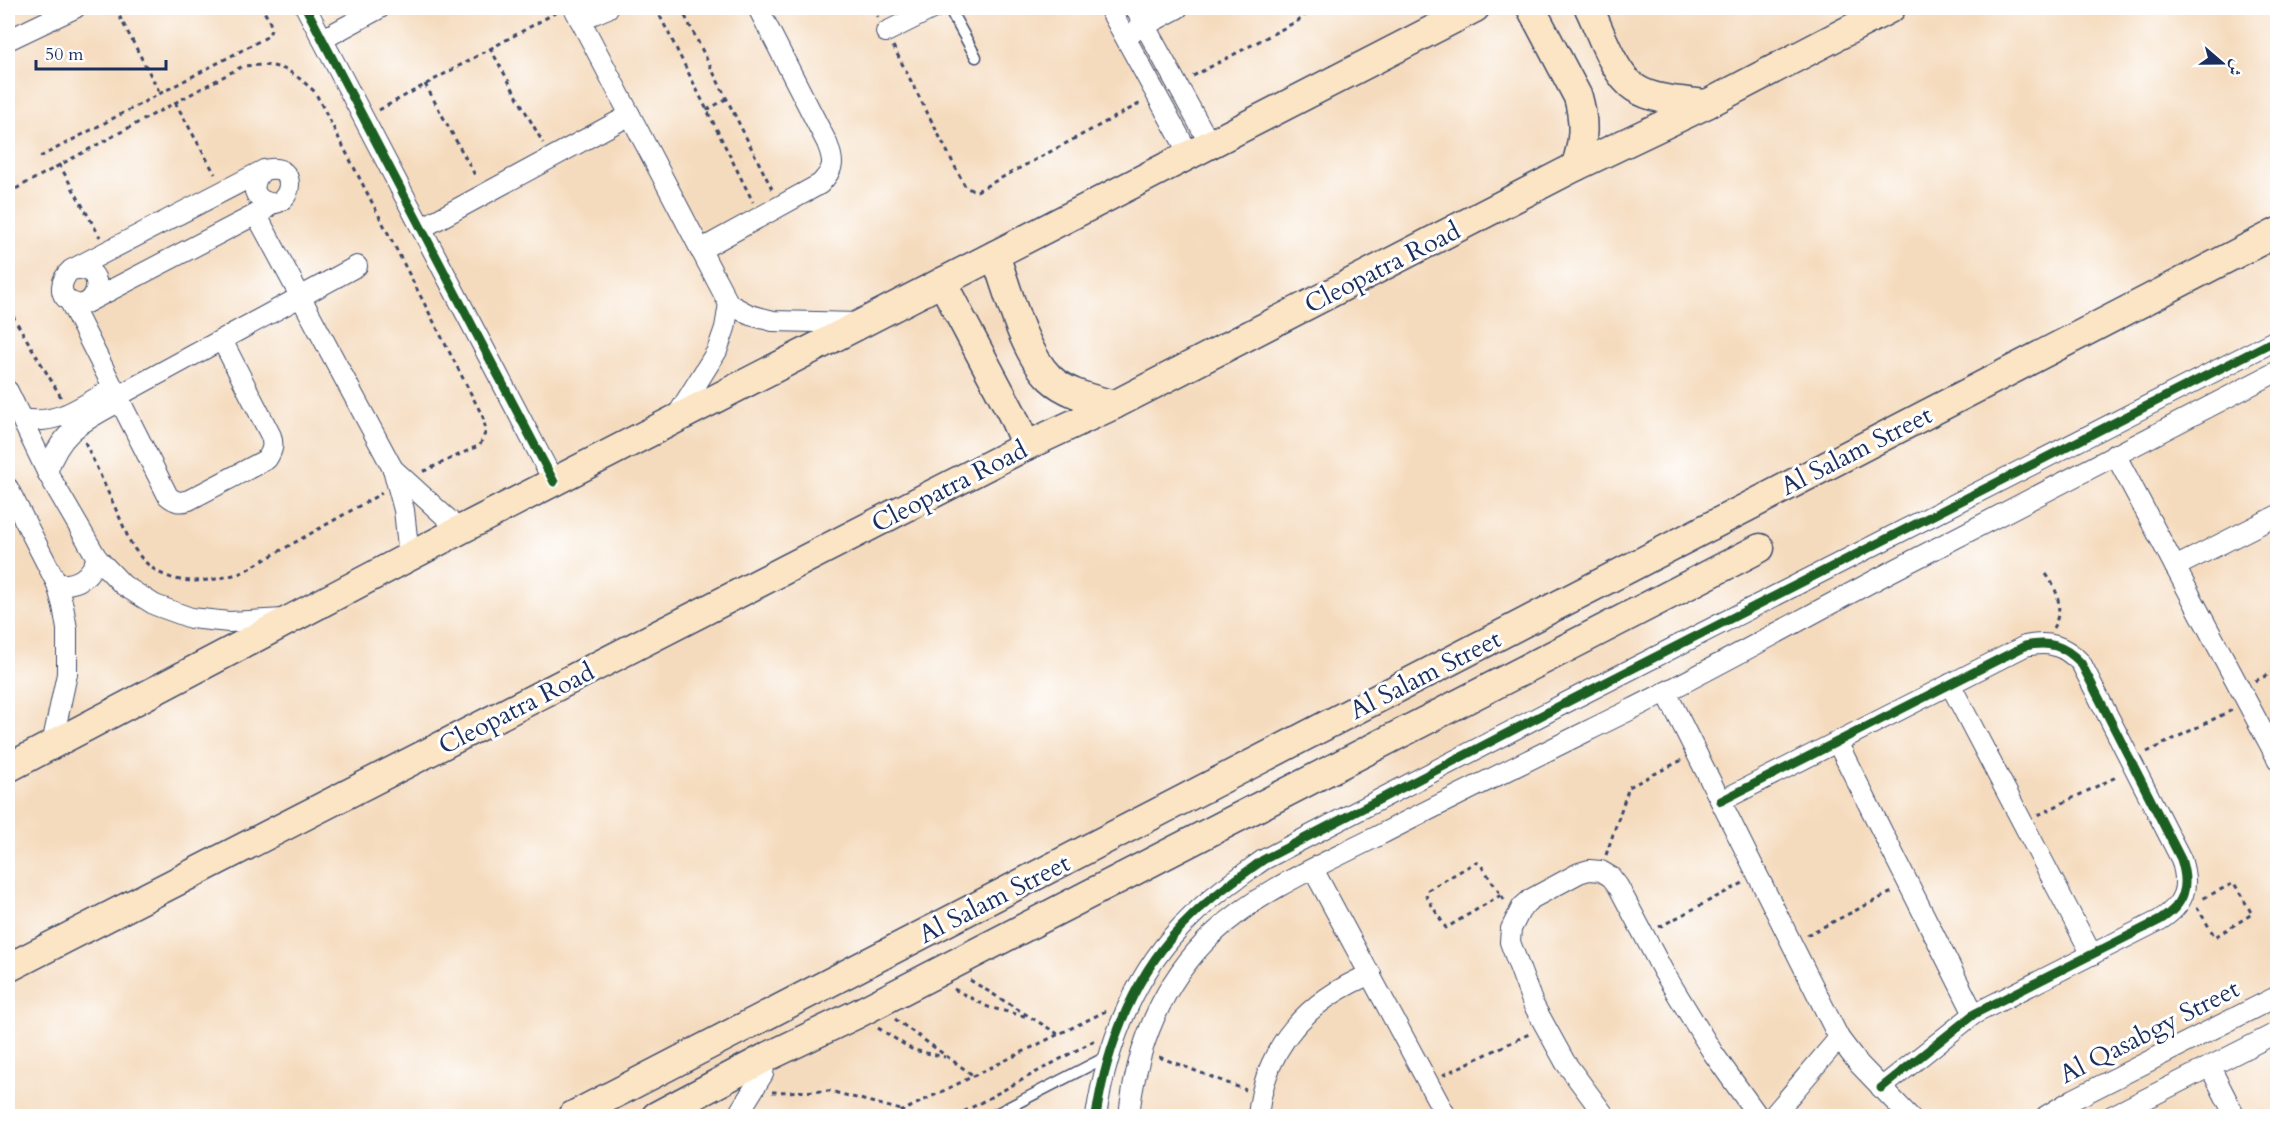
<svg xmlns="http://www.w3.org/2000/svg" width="2285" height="1124" font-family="Cardo,Amiri,serif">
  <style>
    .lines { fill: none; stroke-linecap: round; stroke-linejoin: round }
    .service-casing { stroke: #3c496c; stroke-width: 13 }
    .minor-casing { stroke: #3c496c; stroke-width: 22 }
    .secondary-casing { stroke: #3c496c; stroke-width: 31 }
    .path { stroke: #3c496c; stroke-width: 3; stroke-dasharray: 4.5 4.5; stroke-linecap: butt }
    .service { stroke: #fff; stroke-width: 10 }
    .minor { stroke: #fff; stroke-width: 20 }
    .secondary { stroke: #fce5c4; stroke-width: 28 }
    .cycleway-casing { stroke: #fff; stroke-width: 13 }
    .cycleway { stroke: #1b5e20; stroke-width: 9 }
    .labels { text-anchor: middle; stroke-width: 6; stroke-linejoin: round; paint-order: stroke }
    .street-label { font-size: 26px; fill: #1b2f5e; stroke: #fff }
  </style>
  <rect width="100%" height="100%" fill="#fff"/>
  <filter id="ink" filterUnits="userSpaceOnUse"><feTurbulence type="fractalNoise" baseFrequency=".0167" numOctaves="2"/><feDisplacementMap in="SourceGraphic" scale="12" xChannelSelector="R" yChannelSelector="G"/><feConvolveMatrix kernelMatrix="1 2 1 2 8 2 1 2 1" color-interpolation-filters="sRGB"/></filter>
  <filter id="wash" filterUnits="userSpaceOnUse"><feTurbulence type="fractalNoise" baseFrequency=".008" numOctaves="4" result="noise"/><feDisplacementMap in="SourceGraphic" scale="24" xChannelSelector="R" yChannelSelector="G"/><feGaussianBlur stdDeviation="1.35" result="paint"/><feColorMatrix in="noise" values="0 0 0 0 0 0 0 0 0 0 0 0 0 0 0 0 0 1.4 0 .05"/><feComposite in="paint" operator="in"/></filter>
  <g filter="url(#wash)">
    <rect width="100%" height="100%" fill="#f5dbbe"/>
  </g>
  <g filter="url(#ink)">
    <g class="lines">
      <g class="service-casing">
        <g id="service">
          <path d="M949,8L976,57"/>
          <path d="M992,1116L1108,1056"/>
        </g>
      </g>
      <g class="minor-casing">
        <g id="minor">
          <path d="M306,8L554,482"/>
          <path d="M574,8L729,304L750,315L773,321L859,323"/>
          <path d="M1109,8L1189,154"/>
          <path d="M1135,8L1210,144"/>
          <path d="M580,20L608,8"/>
          <path d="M1135,31L1178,8"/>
          <path d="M886,32L934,8"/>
          <path d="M323,39L380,8"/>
          <path d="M8,40L75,8"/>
          <path d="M256,214L393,469L404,510L409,556"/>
          <path d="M422,228L630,115"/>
          <path d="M700,250L820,184C834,169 835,163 827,143L758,8"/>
          <path d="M71,270C111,261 98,316 71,302C57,294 61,279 71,270L264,170C303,160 291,215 264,201C249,194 254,178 264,170"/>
          <path d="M70,302L168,496C175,502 180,503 189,500L267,459C272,451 274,446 271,436L222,340"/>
          <path d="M88,302L266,209"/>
          <path d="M8,391L47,472L97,558L123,585L155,605L191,618L229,622L284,619"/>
          <path d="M118,396L357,266"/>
          <path d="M676,417L717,351L725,328L729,304"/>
          <path d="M22,419C58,426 83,405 113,388"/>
          <path d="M2115,454L2278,760"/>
          <path d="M393,469L460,530"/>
          <path d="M47,472C62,429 83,422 120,401"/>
          <path d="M8,488L57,584L63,606L67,629V674L52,744"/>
          <path d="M2175,567L2278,515"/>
          <path d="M57,584C78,586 90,577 97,558"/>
          <path d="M1950,684L2092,955"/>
          <path d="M1666,692L1839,1038L1858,1063L1909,1116"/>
          <path d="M1837,742L1974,1014"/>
          <path d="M1721,801L2025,646C2049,641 2064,645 2081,663L2181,859C2190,887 2185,904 2160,920L1974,1014L1881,1088"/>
          <path d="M1313,869L1446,1116"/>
          <path d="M2210,1067L2235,1116"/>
          <path d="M737,1116L763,1074L765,1058"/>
          <path d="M1096,1116C1107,1043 1136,969 1191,917C1213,895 1238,878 1263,860L1573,699L2278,339"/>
          <path d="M1129,1116C1136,1048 1162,982 1213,934C1258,892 1316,867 1370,840C1457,795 1543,753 1630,710C1721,665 1810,614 1900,567C2025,501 2151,436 2278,371"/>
          <path d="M1258,1116C1265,1046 1308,1000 1371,974"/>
          <path d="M1605,1116L1565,1062L1533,1004L1510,942L1511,929L1522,907L1531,899L1579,873L1589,870L1601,871L1611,877L1618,886L1663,971L1713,1053L1758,1116"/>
          <path d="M1773,1116L1839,1038"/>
          <path d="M2046,1116L2074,1099L2278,996"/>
          <path d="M2112,1116L2278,1032"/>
        </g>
      </g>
      <g class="secondary-casing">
        <g id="secondary">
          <path d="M1531,8L1578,97C1585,122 1584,143 1575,167"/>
          <path d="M1589,8C1600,30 1614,75 1635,88C1654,101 1685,101 1707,104"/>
          <path d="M995,255C1008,290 1023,352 1050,378C1067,394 1093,399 1114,405"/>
          <path d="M942,282L1012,414L1026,446"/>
          <path d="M8,768L460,530L1475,8"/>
          <path d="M8,968L1026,446L1114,405L1575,167L1707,104L1891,8"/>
          <path d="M572,1116L2278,232"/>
          <path d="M656,1116L765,1058L857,1014L1760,548"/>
        </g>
      </g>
      <g class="path">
        <path d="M115,8L160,93"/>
        <path d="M656,8L753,202"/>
        <path d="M681,8L773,191"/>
        <path d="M873,8L878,17"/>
        <path d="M893,46L966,188L977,191L1141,103"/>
        <path d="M490,48L543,143"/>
        <path d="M1193,76L1303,18L1308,8"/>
        <path d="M425,84L476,177"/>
        <path d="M175,102L215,174"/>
        <path d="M379,110L557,12"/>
        <path d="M707,110L726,99"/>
        <path d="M40,157L265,38C277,29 268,19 262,8"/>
        <path d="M59,164L100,237"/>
        <path d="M8,193L243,66C279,63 288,67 315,92L483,417L486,431L480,445L422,472"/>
        <path d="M8,308L61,397"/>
        <path d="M85,442C96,466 107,490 118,514C124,526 128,541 136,551C163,589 201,584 241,573L382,493"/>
        <path d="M2046,574C2058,590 2064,609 2053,628"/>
        <path d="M2255,681L2278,670"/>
        <path d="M2147,752L2232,710"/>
        <path d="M2038,815L2118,776"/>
        <path d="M1606,855L1629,787L1682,760"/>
        <path d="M1501,895L1446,928L1426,896L1428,890L1476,862L1481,865L1505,901"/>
        <path d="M2197,907L2215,937L2252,914L2234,883L2202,899"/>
        <path d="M1659,927L1743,883"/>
        <path d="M1807,935L1892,892"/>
        <path d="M970,980L1058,1034"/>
        <path d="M954,989L988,1007L1028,1017"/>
        <path d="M895,1019L974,1076"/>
        <path d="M878,1028L913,1050L945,1057"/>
        <path d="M1159,1057L1246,1090"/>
        <path d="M1443,1075L1529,1034"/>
        <path d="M772,1092L830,1091L901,1110"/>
        <path d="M892,1116L1106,1011"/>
        <path d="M956,1116L1097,1039"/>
      </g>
      <use href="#service" class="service"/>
      <use href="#minor" class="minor"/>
      <use href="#secondary" class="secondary"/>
      <g class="cycleway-casing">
        <g id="cycleway">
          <path d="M306,8L554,482"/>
          <path d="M1721,801L2025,646C2049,641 2064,645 2081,663L2181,859C2190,887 2185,904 2160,920L1974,1014L1881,1088"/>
          <path d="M1096,1116C1107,1043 1136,969 1191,917C1213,895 1238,878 1263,860L1573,699L2278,339"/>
        </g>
      </g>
      <use href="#cycleway" class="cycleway"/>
    </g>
  </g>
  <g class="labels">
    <g class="street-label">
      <text transform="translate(1382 267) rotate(-27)" y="9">Cleopatra Road</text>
      <text transform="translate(1856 450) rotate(-27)" y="9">Al Salam Street</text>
      <text transform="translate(949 486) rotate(-27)" y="9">Cleopatra Road</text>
      <text transform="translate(1425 674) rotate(-27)" y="9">Al Salam Street</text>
      <text transform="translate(516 708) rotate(-27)" y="9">Cleopatra Road</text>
      <text transform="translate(994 898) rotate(-27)" y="9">Al Salam Street</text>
      <text transform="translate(2149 1031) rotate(-27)" y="9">Al Qasabgy Street</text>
    </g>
  </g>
  <rect width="2285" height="1124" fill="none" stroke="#fff" stroke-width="30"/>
  <g transform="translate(2222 63) rotate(110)" stroke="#ffffff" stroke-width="4.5" paint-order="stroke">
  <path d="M0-4.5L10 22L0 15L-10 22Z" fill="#1b2f5e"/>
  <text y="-9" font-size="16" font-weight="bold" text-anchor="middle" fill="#1b2f5e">ش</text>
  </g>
  <path d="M36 60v9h130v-9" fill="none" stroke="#1b2f5e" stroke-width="3"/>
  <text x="45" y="60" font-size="18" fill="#1b2f5e" stroke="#ffffff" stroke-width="4.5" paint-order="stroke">50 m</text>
</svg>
